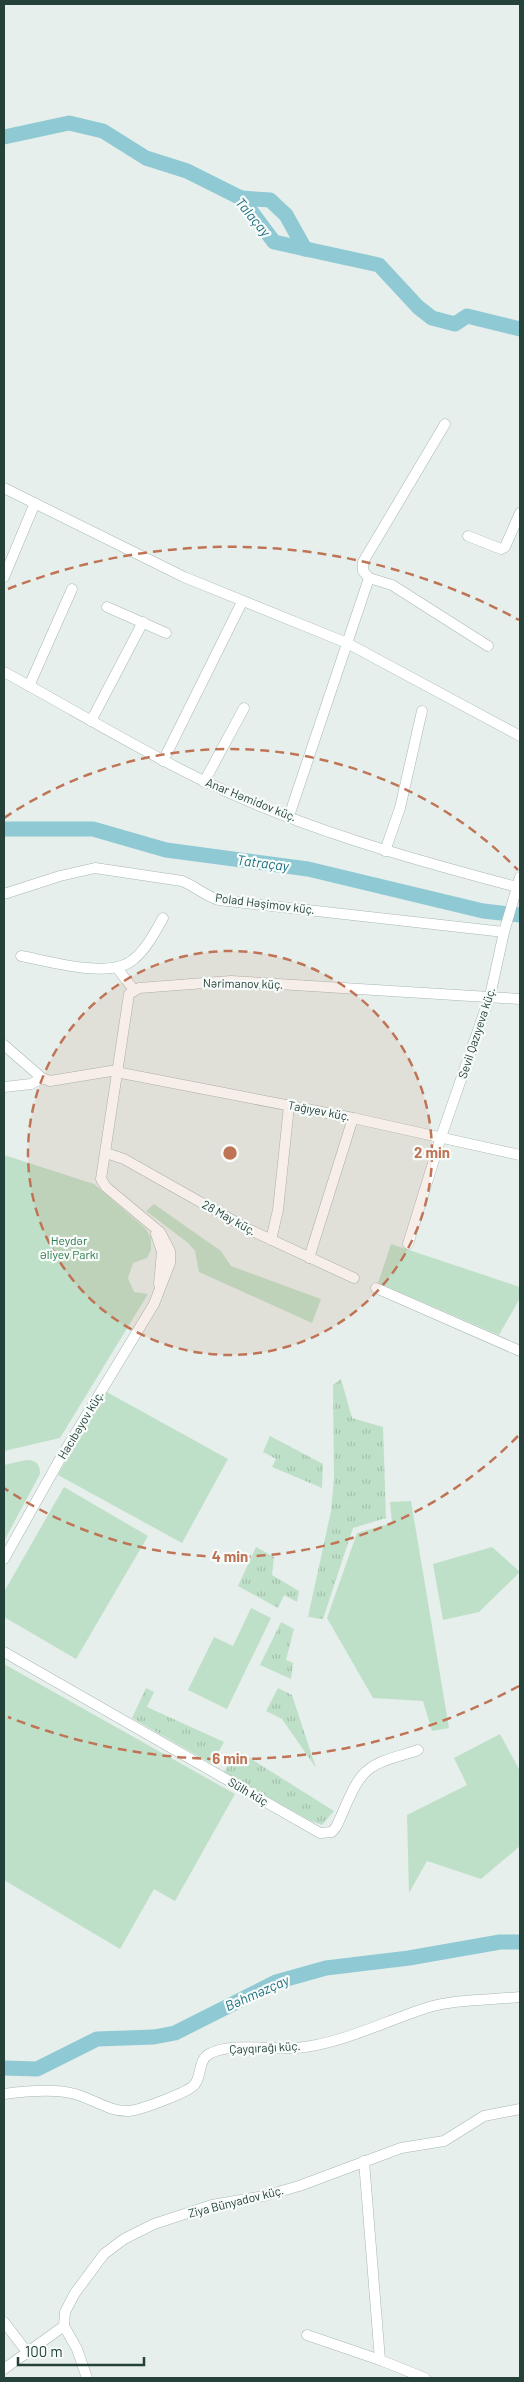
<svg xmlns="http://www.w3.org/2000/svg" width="524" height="2382" font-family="Barlow,sans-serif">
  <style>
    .grass { fill: url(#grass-tufts) }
    .park { fill: #bfe0c8 }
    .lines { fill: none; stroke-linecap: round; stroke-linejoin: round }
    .river { stroke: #8ec9d4; stroke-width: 15 }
    .minor-casing { stroke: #a8b8b2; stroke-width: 11 }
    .minor { stroke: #fff; stroke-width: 10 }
    .ring { fill: none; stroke: #c07456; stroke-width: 2.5; stroke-dasharray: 9 6 }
    .labels { text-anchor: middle; stroke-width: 4.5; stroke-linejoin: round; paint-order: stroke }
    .street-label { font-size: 12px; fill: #24423a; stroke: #f7fbf9 }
    .park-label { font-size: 12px; fill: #2d7a4b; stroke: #f7fbf9 }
    .water-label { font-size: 14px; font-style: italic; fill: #1c6f80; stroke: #f7fbf9 }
    .centre { fill: #c07456; stroke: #f7fbf9; stroke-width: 2.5 }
    .ring-label { font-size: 15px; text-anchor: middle; font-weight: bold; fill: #c07456; stroke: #f7fbf9; stroke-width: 4.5; stroke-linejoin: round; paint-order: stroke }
  </style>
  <defs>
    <pattern id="grass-tufts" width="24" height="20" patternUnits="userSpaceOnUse" patternTransform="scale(1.25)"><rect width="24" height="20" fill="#bfe0c8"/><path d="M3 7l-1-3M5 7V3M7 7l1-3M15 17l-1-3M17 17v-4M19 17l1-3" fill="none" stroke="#a4c1ad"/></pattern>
  </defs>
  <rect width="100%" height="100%" fill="#e6efeb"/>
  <g class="grass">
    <path d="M341,1379L352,1418L383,1427L386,1518L353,1528L323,1619L308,1617L331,1511L334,1478L333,1385Z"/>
    <path d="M270,1436L323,1464L322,1488L272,1467L276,1459L263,1452Z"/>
    <path d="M256,1547L274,1557L272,1575L299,1591L297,1602L284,1595L278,1608L238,1586Z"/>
    <path d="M281,1622L294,1629L286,1660L293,1663L291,1679L260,1665Z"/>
    <path d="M146,1688L154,1692L147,1707L224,1742L212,1764L132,1718Z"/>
    <path d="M278,1688L292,1695L316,1768L282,1719L266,1711Z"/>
    <path d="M237,1750L334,1811L322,1825L311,1821L224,1772Z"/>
  </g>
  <g class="park">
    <path d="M4,1155L94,1184L146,1229L151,1238V1250L147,1258L133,1263L128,1278L134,1292L148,1294L60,1438L4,1451Z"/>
    <path d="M154,1204L221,1251L231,1266L321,1299L312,1323L199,1272L195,1251L188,1243L146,1211Z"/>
    <path d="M391,1244L520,1287V1298L499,1335L378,1283Z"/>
    <path d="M105,1391L228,1459L182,1543L58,1475Z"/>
    <path d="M26,1460C36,1460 40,1464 40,1474L4,1541V1465Z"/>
    <path d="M64,1487L148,1536L76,1659L4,1617V1592Z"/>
    <path d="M411,1501L449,1728L432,1731L423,1701L373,1698L327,1618L357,1533L392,1523L390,1502Z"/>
    <path d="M492,1547L520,1572L479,1612L443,1620L433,1564Z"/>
    <path d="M251,1608L271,1618L227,1709L188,1690L214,1637L233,1646Z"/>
    <path d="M4,1664L235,1794L175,1901L154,1889L120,1949L4,1880Z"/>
    <path d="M500,1734L520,1771V1846L481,1879L427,1861L409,1893L407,1815L467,1785L454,1758Z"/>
  </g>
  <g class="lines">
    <g class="river">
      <path d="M4,137L69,123L103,131L146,158L187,171L241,198L274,242L379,265L418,307L432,318L455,324L467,316L520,329"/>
      <path d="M241,198L270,200L286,215L305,249"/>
      <path d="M4,829H93L166,850L308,869L483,911L520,915"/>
      <path d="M4,2068L37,2069L97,2039L154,2037L175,2033L276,1982L326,1968L409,1958L500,1942H520"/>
    </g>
    <g class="minor-casing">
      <g id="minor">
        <path d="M4,488L184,577L347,643L520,736"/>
        <path d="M468,536L501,549L505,547L520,513"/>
        <path d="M4,577L35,503"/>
        <path d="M369,578L392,585L488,646"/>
        <path d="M107,607L166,633"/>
        <path d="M4,672C71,708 135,748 204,781C303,829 411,859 517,887"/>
        <path d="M29,686L72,589"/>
        <path d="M91,721L143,622"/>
        <path d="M163,761L242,602"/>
        <path d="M204,782L244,708"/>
        <path d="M289,816L369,578L363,571V562L445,424"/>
        <path d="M385,851L400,808L422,711"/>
        <path d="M4,894L60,876L95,868L182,881C195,886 205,896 219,900L504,932"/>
        <path d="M21,956C49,961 111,980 134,959C147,948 155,932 163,918"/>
        <path d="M117,968L134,990"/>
        <path d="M4,1045L42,1078L50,1081L111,1071L353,1118L520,1155"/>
        <path d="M4,1087L31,1084L42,1078"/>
        <path d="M106,1153L124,1159L248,1229L354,1278"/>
        <path d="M156,1234L162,1252L159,1284"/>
        <path d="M271,1240L278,1210L289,1106"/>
        <path d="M408,1244L441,1137L490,996L504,932L520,877"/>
        <path d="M309,1258L353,1118"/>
        <path d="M376,1288L520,1351"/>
        <path d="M4,1559L60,1459L154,1304L170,1263V1251L160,1232L106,1187L101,1179L129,994L139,988L231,981L520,999"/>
        <path d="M4,1652L320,1833L332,1832L336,1827C344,1812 354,1780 368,1770C381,1759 402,1756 418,1750"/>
        <path d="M4,2094C26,2091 54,2088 75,2094C93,2099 110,2112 129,2111C140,2110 190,2092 195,2084C202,2074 198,2061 209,2054C230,2042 272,2050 296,2048C341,2044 383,2022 426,2008C456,1999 490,2000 520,1997"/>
        <path d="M364,2161L380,2360"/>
        <path d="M4,2322L27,2352"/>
        <path d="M64,2326L77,2349L87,2378"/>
        <path d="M307,2335L380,2360L425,2378"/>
        <path d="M4,2369L64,2326L65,2312L75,2293L104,2254L124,2239L154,2224L212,2205L264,2196L299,2186L401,2148L444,2141L484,2116L520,2109"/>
      </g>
    </g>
    <use href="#minor" class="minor"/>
  </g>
  <circle cx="230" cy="1153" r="202" fill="#c07456" fill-opacity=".12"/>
  <g class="ring">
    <circle cx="230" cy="1153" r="202"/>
    <path d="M518 1436A404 404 0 0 1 4 1488M4 818A404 404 0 0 1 518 870"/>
    <path d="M519 1686A606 606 0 0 1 8 1717M8 589A606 606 0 0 1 519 620"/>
  </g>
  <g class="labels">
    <g class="street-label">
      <text transform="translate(251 800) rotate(22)" y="4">Anar Həmidov küç.</text>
      <text transform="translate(265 904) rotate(7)" y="4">Polad Həşimov küç.</text>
      <text transform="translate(243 984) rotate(1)" y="4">Nərimanov küç.</text>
      <text transform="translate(477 1033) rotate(-72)" y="4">Sevil Qazıyeva küç.</text>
      <text transform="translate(319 1111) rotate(11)" y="4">Tağıyev küç.</text>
      <text transform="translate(229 1218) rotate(29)" y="4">28 May küç.</text>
      <text transform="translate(81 1425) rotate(-59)" y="4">Hacıbəyov küç.</text>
      <text transform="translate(248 1792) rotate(30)" y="4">Sülh küç</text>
      <text transform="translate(265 2048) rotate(-3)" y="4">Çayqırağı küç.</text>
      <text transform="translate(236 2202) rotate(-14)" y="4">Ziya Bünyadov küç.</text>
    </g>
    <g class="park-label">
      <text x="69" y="1245">Heydər<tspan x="69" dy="14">Əliyev Parkı</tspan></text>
    </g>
    <g class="water-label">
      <text transform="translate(253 217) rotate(50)" y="5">Talaçay</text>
      <text transform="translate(263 863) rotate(7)" y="5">Tatraçay</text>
      <text transform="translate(257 1993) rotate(-24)" y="5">Bəhməzçay</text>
    </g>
  </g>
  <circle cx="230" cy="1153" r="8" class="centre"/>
  <g class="ring-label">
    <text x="432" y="1158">2 min</text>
    <text x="230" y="1562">4 min</text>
    <text x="230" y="1764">6 min</text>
  </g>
  <rect width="524" height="2382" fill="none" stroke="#24423a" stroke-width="10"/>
  <path d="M18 2357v8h126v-8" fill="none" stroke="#24423a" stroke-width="2.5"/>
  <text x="25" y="2357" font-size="15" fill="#24423a" stroke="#f7fbf9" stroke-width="4" paint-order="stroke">100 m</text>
</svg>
